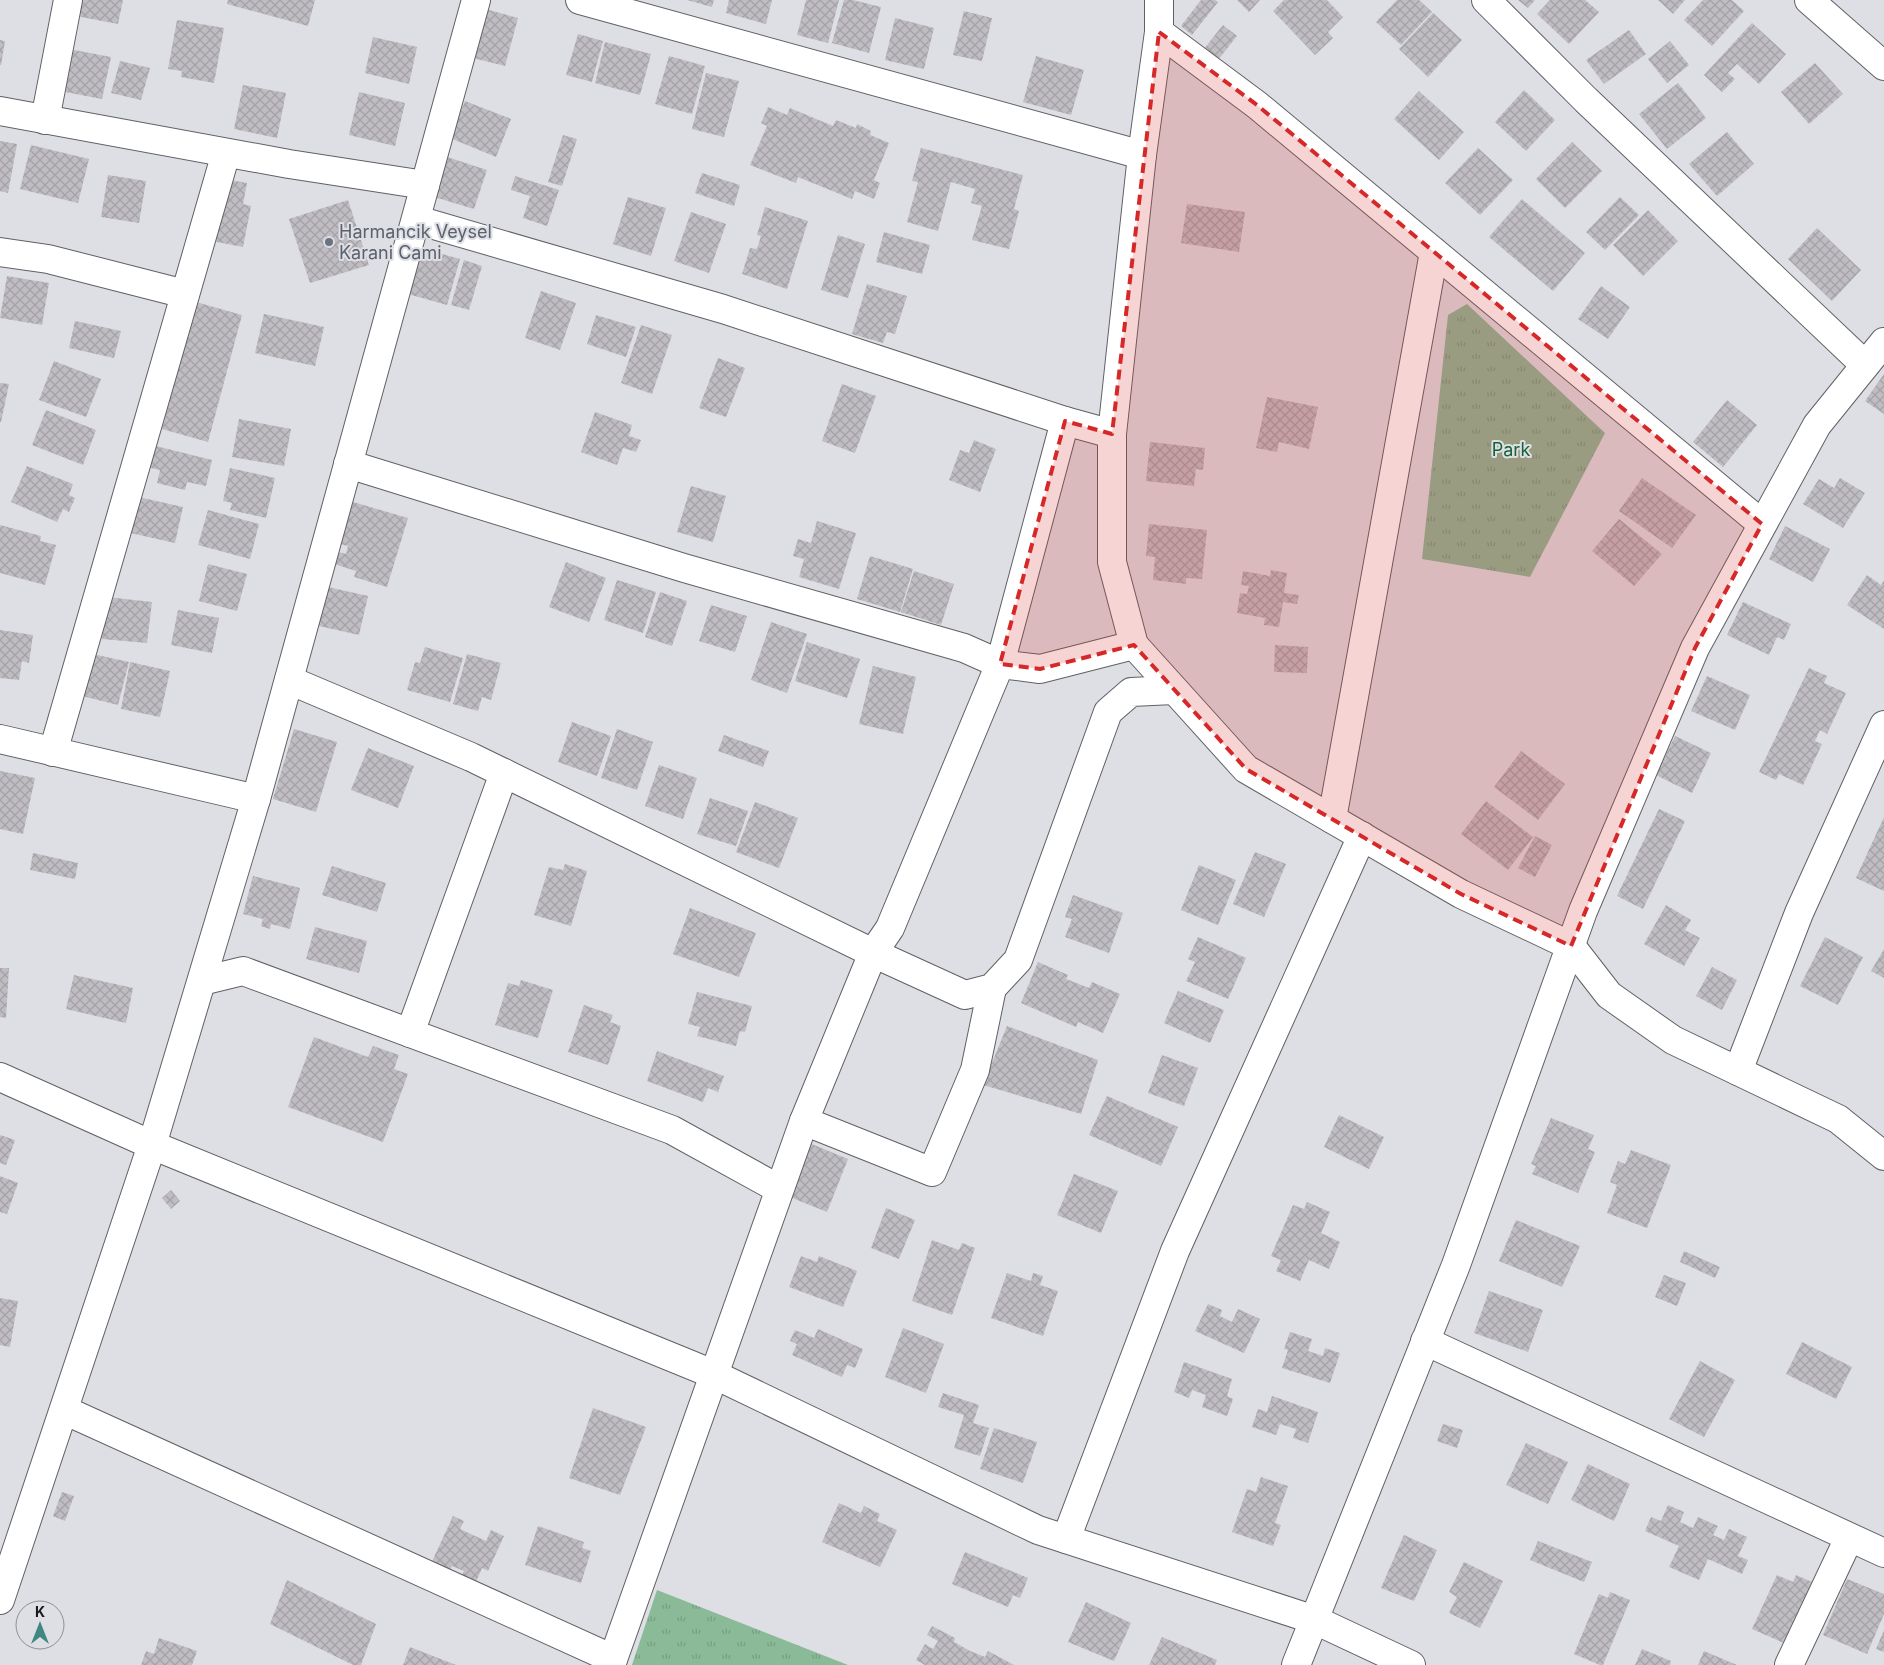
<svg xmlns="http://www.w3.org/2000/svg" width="1884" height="1665" font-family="Inter,sans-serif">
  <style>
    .park { fill: url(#park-tufts) }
    .building { fill: url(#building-cross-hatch) }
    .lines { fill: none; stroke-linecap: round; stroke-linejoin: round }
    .minor-casing { stroke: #606165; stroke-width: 30 }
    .minor { stroke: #fff; stroke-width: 28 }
    .marked { fill: #d62828; fill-opacity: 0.2; stroke: #d62828; stroke-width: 4; stroke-dasharray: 10 6; stroke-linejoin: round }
    .worship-dot { fill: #6b7280; stroke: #dddfe4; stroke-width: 2 }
    .labels { text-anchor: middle; stroke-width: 4; stroke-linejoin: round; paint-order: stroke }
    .worship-label { font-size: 18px; fill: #5b616d; stroke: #dddfe4; text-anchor: start }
    .park-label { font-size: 18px; fill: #166336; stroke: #dddfe4 }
  </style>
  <defs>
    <pattern id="park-tufts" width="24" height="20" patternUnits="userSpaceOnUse" patternTransform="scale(1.25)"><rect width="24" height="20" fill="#8aba97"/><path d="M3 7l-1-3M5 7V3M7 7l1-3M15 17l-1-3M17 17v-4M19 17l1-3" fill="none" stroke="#769f82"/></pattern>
    <pattern id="building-cross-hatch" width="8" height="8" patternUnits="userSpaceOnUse" patternTransform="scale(1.25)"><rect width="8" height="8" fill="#c0bdc2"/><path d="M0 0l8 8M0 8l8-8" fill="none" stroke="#a4a2a6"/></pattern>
  </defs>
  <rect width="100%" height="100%" fill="#dddfe4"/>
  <g class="park">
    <path d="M1467,304L1605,433L1530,577L1422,559L1448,315Z"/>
    <path d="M657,1590L848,1665H632Z"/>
  </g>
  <g class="building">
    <path d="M79,0H123L118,24L76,16Z"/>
    <path d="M228,0H315L308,26L227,4Z"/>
    <path d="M687,0H714L712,7Z"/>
    <path d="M729,0H772L766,24L726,13Z"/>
    <path d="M806,0H839L828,43L797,35Z"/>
    <path d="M844,0H853L881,7L869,53L832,43Z"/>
    <path d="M1201,0H1215L1218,2L1192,35L1181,26Z"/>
    <path d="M1237,0H1260L1249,12Z"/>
    <path d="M1284,0H1327L1343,17L1328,32L1333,38L1315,55L1273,11Z"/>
    <path d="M1397,0H1419L1432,12L1401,45L1376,22Z"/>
    <path d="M1518,0H1535L1528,8Z"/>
    <path d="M1550,0H1585L1599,12L1569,44L1537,14Z"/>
    <path d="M1658,0H1685L1673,14Z"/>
    <path d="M1703,0H1732L1744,11L1712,46L1684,20Z"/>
    <path d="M478,7L518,18L505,66L465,56Z"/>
    <path d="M964,11L992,18L982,61L953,55Z"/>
    <path d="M1433,13L1462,40L1428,77L1399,49Z"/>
    <path d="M895,18L934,28L924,69L885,60Z"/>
    <path d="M177,20L224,28L214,83L181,77L182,71L168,69Z"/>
    <path d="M1752,23L1786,54L1759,84L1737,64L1728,73L1735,79L1722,92L1704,75Z"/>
    <path d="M1223,25L1237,36L1218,60L1204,49Z"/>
    <path d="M1629,30L1646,54L1604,84L1586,60Z"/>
    <path d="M578,34L603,41L592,82L566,75Z"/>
    <path d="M373,37L417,47L409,84L365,73Z"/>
    <path d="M0,40L5,41L1,65H0Z"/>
    <path d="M1670,41L1689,65L1667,83L1648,59Z"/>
    <path d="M605,42L651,54L640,95L595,83Z"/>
    <path d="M69,49L111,57L102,99L60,91Z"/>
    <path d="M669,56L705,66L692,114L655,104Z"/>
    <path d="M1036,56L1084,70L1071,115L1023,102Z"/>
    <path d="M120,61L150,68L141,100L111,93Z"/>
    <path d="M1815,63L1843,94L1809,124L1781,92Z"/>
    <path d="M706,73L739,81L724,137L692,129Z"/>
    <path d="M1678,83L1706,118L1667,149L1639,114Z"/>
    <path d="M243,85L286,93L277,138L234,129Z"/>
    <path d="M1524,90L1555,120L1526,151L1495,122Z"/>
    <path d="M1419,91L1464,132L1439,160L1394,119Z"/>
    <path d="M359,92L405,103L395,146L349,135Z"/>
    <path d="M465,101L511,119L496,157L450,138Z"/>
    <path d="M768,107L787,115L790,108L833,126L836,120L856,128L857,124L871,131L870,135L889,143L874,180L880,183L874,199L855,191L852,199L798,177L796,183L750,165L767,126L761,123Z"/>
    <path d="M1727,132L1754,164L1717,196L1689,164Z"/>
    <path d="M563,135L577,139L562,186L548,182Z"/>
    <path d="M0,141L17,144L8,193L0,191Z"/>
    <path d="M1572,142L1602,171L1565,208L1536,179Z"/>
    <path d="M31,145L89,159L78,203L20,189Z"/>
    <path d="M921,148L1023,175L1014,209L1019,211L1009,249L972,240L982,206L971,203L975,189L951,182L938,231L907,222L918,182L912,181Z"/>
    <path d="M1478,148L1513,180L1480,215L1445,183Z"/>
    <path d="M444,156L487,170L474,209L431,196Z"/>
    <path d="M702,173L740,185L734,206L695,193Z"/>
    <path d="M108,175L146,181L139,223L101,217Z"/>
    <path d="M515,176L559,190L547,226L523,218L530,196L511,190Z"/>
    <path d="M225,179L247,183L243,204L251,206L243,247L212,241Z"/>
    <path d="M628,197L666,208L651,256L613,244Z"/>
    <path d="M1620,197L1639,215L1605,250L1586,232Z"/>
    <path d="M1522,199L1585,253L1553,291L1489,237Z"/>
    <path d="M348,200L369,265L310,283L289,219Z"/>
    <path d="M1187,204L1245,212L1239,252L1181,243Z"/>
    <path d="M765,207L808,221L787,289L742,274L750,248L757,249L761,236L757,235Z"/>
    <path d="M1648,210L1678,241L1643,276L1613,245Z"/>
    <path d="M691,212L726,224L709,273L674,261Z"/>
    <path d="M1817,228L1861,270L1832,301L1788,259Z"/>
    <path d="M884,232L930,245L922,274L876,262Z"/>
    <path d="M838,235L865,244L848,298L821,290Z"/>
    <path d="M421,248L460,259L447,305L408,294Z"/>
    <path d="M464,260L482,266L469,310L451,305Z"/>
    <path d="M7,276L49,283L42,325L0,318Z"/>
    <path d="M867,284L907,296L895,334L887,332L883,343L852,334Z"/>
    <path d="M1601,286L1630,307L1608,339L1578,319Z"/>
    <path d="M541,291L576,303L560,350L525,338Z"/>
    <path d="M196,302L242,315L208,442L162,429Z"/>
    <path d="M264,314L324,327L315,366L255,353Z"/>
    <path d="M596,315L636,327L626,357L587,344Z"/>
    <path d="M75,321L121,331L114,358L69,348Z"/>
    <path d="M641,325L672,335L652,394L621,383Z"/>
    <path d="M718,358L745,368L726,417L699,408Z"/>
    <path d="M54,361L101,379L86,417L39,400Z"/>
    <path d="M1884,374V414L1865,401Z"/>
    <path d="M0,383L9,384L1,422H0Z"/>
    <path d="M842,384L876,396L855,453L822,441Z"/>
    <path d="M1267,397L1318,407L1309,449L1279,442L1277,452L1256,448Z"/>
    <path d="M1727,400L1757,425L1723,467L1693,442Z"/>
    <path d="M46,410L96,430L83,465L32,445Z"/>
    <path d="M595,412L632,425L629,436L641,440L636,452L623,448L617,465L581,452Z"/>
    <path d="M239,419L291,429L284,466L232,457Z"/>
    <path d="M974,440L996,449L980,492L949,480L960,450L969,453Z"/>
    <path d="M1150,442L1205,448L1203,470L1196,469L1194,486L1146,481Z"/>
    <path d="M148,444L212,460L206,486L187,482L185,490L157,483L160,470L142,466Z"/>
    <path d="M27,466L73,484L69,495L75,498L69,512L63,509L57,522L11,502Z"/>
    <path d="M230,468L275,478L266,518L230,510L232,503L223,501Z"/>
    <path d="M1642,478L1696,515L1672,548L1619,511Z"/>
    <path d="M1840,478L1865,493L1843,528L1803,504L1819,479L1834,488Z"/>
    <path d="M691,486L726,496L713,542L677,532Z"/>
    <path d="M134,496L183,507L175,543L126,532Z"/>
    <path d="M353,502L408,518L387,587L354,577L356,571L334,564L338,552L346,554L348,546L340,544Z"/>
    <path d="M208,510L259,524L250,559L198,545Z"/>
    <path d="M1619,519L1662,554L1634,586L1592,551Z"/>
    <path d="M817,521L856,533L839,589L799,577L804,559L793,556L798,539L811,543Z"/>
    <path d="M1149,524L1207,530L1202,579L1186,578V584L1153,580L1155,557L1146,556Z"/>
    <path d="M0,525L41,536L40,541L56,545L45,585L0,573Z"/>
    <path d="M1785,526L1830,549L1813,582L1769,559Z"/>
    <path d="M870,556L913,569L900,612L857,599Z"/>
    <path d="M566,562L606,578L589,622L549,607Z"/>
    <path d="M208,564L247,574L237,611L199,601Z"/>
    <path d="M1271,570L1287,573L1284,593L1299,595L1297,604L1283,602L1279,627L1264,625L1265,618L1237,613L1240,593L1247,594L1249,586L1241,585L1243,571L1270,576Z"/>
    <path d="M914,571L954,584L941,625L901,612Z"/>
    <path d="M1867,575L1881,585L1884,580V629L1847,605Z"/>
    <path d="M617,580L656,592L643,633L604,620Z"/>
    <path d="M319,585L368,596L359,635L310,624Z"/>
    <path d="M660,592L687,601L672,646L645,637Z"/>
    <path d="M107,597L152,602L147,643L102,639Z"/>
    <path d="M1743,602L1791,624L1784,640L1777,637L1769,655L1727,635Z"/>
    <path d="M711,605L747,616L735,652L699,641Z"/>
    <path d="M178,610L219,618L212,653L171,645Z"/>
    <path d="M771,622L807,634L787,693L751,680Z"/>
    <path d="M0,630L33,635L29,663L22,661L19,680L0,678Z"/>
    <path d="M807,642L860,659L847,698L795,681Z"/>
    <path d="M1275,645L1308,647L1307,673L1274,672Z"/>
    <path d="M425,647L463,658L450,702L407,690L415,662L420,663Z"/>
    <path d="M88,653L129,662L118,705L74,694Z"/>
    <path d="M467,654L501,663L491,700L482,697L478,711L453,704Z"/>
    <path d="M130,662L170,671L160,717L121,709Z"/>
    <path d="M873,666L916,677L903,734L859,724Z"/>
    <path d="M1809,668L1827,676L1824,683L1846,693L1827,734L1820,730L1815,741L1822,744L1803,785L1779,774L1776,780L1759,772Z"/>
    <path d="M1707,676L1750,695L1735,730L1691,711Z"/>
    <path d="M572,722L611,736L597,776L558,762Z"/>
    <path d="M294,729L337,742L316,812L273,799Z"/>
    <path d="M617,729L653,742L637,790L601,778Z"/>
    <path d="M724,735L769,751L763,767L718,751Z"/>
    <path d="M1675,736L1711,753L1692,793L1656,775Z"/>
    <path d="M368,748L414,766L398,808L351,790Z"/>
    <path d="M1521,751L1565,784L1538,820L1494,787Z"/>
    <path d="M659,765L697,778L683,819L645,806Z"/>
    <path d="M0,771L35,778L23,834L0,829Z"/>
    <path d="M710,798L748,811L736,846L697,834Z"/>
    <path d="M1486,801L1533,837L1508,870L1461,834Z"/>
    <path d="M755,802L798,818L779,868L736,852Z"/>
    <path d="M1659,809L1685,821L1643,909L1617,896Z"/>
    <path d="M1884,817V891L1856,878Z"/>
    <path d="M1535,836L1552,845L1535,877L1518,868Z"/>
    <path d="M1255,852L1286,864L1264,917L1233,904Z"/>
    <path d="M33,853L78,863L75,879L30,870Z"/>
    <path d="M565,864L587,871L571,926L534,915L549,867L563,870Z"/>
    <path d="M1199,865L1236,880L1218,925L1181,910Z"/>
    <path d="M332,866L386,883L377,912L322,895Z"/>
    <path d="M253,876L300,888L290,929L271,924L270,929L261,926L263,919L243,914Z"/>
    <path d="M1073,895L1123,913L1109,953L1065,937L1072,919L1065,917Z"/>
    <path d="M1666,905L1691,920L1685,930L1700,938L1684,966L1644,944Z"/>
    <path d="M690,908L756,933L739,977L673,954Z"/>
    <path d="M315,927L367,941L359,973L306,959Z"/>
    <path d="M1198,937L1246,958L1228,999L1186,981L1195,962L1188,959Z"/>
    <path d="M1825,937L1863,957L1838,1005L1800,986Z"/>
    <path d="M1884,949V978L1871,971Z"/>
    <path d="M1038,962L1068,975L1066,979L1089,988L1092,982L1120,994L1103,1033L1078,1022L1076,1027L1021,1003Z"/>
    <path d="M1712,967L1737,980L1722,1010L1696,996Z"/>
    <path d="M0,968H9L6,1018L0,1017Z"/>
    <path d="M74,975L133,988L126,1023L66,1009Z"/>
    <path d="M521,980L553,990L538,1038L495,1025L508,983L519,986Z"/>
    <path d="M1178,991L1224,1010L1210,1043L1164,1023Z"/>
    <path d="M697,992L752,1006L745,1032L740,1031L736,1046L697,1036L700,1027L688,1024Z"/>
    <path d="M584,1005L613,1015L610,1022L621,1026L608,1065L568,1052Z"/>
    <path d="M1007,1026L1098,1060L1081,1114L983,1085Z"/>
    <path d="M314,1037L368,1057L373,1046L399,1055L394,1069L408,1074L383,1142L288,1107Z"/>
    <path d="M657,1051L724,1076L718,1092L708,1088L703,1102L647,1081Z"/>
    <path d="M1162,1055L1198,1068L1184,1106L1148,1093Z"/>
    <path d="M1107,1096L1178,1127L1161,1166L1089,1135Z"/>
    <path d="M1339,1115L1384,1137L1369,1169L1324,1147Z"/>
    <path d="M1551,1118L1594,1135L1588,1149L1595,1152L1578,1193L1532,1174L1536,1166L1531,1164Z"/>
    <path d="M0,1135L15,1140L6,1165L0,1163Z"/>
    <path d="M802,1140L848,1159L827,1212L780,1193Z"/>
    <path d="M1631,1150L1671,1165L1647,1228L1607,1213L1617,1185L1610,1182L1618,1161L1625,1164Z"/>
    <path d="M1074,1174L1118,1191L1101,1233L1057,1215Z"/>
    <path d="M0,1176L18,1183L7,1214L0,1212Z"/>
    <path d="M171,1190L180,1201L171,1209L162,1198Z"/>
    <path d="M1307,1202L1330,1212L1321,1233L1340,1242L1329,1269L1309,1260L1300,1281L1276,1271L1281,1260L1271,1256L1293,1205L1304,1209Z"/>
    <path d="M886,1208L915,1220L899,1259L871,1248Z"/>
    <path d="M1516,1220L1580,1246L1562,1287L1499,1261Z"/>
    <path d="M932,1240L959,1250L962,1243L975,1248L952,1315L912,1301Z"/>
    <path d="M1684,1251L1720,1267L1715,1278L1680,1262Z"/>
    <path d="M801,1256L817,1262L819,1256L857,1271L843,1307L789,1287Z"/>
    <path d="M1007,1273L1031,1281L1033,1273L1043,1276L1040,1285L1058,1291L1043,1336L991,1318Z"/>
    <path d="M1664,1275L1686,1283L1677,1306L1655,1297Z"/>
    <path d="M1489,1291L1543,1310L1528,1352L1474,1333Z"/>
    <path d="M0,1298L18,1301L10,1347L0,1345Z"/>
    <path d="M1208,1304L1222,1310L1220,1316L1232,1322L1238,1309L1260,1319L1244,1353L1195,1331Z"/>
    <path d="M903,1328L944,1344L926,1393L885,1377Z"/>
    <path d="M818,1329L863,1349L855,1368L847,1365L842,1377L792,1355L797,1344L790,1341L795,1330L814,1338Z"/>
    <path d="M1290,1332L1312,1339L1308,1351L1323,1356L1325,1348L1340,1353L1330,1383L1282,1368L1288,1350L1284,1349Z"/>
    <path d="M1802,1342L1852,1367L1836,1399L1786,1374Z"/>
    <path d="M1700,1361L1735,1380L1704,1437L1669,1419Z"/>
    <path d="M1184,1362L1232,1379L1227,1396L1233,1399L1227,1416L1202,1407L1206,1395L1192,1390L1189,1398L1174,1392Z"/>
    <path d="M943,1393L979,1405L973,1423L989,1428L980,1456L954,1448L964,1415L938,1407Z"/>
    <path d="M1272,1396L1318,1412L1308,1443L1293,1438L1296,1429L1280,1424L1276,1435L1252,1427L1258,1409L1267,1412Z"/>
    <path d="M593,1408L646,1427L620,1495L569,1478Z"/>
    <path d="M1443,1424L1463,1430L1457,1448L1437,1441Z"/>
    <path d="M994,1428L1037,1442L1023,1483L980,1469Z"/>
    <path d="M1526,1443L1568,1462L1548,1504L1506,1485Z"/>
    <path d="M1588,1464L1630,1484L1614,1521L1571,1500Z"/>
    <path d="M1261,1477L1288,1486L1275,1523L1281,1525L1273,1546L1232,1532L1247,1489L1256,1492Z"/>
    <path d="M62,1492L74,1496L65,1521L53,1516Z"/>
    <path d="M839,1503L861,1513L864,1506L880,1514L877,1521L897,1530L880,1567L822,1542Z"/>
    <path d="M1668,1505L1684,1512L1680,1522L1693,1528L1698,1517L1718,1526L1713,1535L1724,1540L1729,1529L1747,1537L1738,1556L1748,1560L1742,1574L1708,1559L1699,1580L1669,1567L1679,1546L1645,1531L1651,1517L1661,1521Z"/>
    <path d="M453,1516L464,1521L460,1529L486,1541L491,1530L504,1536L488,1571L482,1568L473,1589L459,1582L464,1571L452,1566L447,1577L429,1568Z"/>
    <path d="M538,1526L584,1542L582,1548L591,1551L581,1583L525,1565Z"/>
    <path d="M1404,1535L1437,1550L1414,1601L1381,1588Z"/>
    <path d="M1538,1541L1592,1562L1584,1582L1530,1560Z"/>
    <path d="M965,1552L1028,1578L1020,1598L1013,1595L1008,1607L952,1584Z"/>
    <path d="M1464,1562L1503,1581L1480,1628L1449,1613L1457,1597L1449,1592Z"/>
    <path d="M1777,1575L1793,1582L1796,1575L1812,1582L1784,1643L1752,1629Z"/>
    <path d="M1847,1579L1884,1594V1614L1867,1654L1823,1635Z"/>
    <path d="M287,1580L376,1624L361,1665H353L270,1624Z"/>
    <path d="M1610,1592L1630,1600L1603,1665H1600L1574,1654L1599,1594L1608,1598Z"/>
    <path d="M1086,1602L1131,1623L1114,1661L1068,1642Z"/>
    <path d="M932,1626L955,1638L954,1642L970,1651L985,1657L988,1651L1014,1665H925L916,1660L925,1644L933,1649L938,1641L927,1635Z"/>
    <path d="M1884,1630V1652L1876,1649Z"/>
    <path d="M1162,1637L1217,1660L1215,1665H1149Z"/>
    <path d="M159,1638L197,1651L192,1665H141L146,1651L154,1654Z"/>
    <path d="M410,1647L456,1665H403Z"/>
    <path d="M1642,1649L1671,1661L1670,1665H1635Z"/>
    <path d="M1704,1651L1737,1665H1698Z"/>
  </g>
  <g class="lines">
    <g class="minor-casing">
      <g id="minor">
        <path d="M580,0L1142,155"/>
        <path d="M1159,0V32L1142,155L1112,434V562L1134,645L1246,769L1461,894L1571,946L1609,995L1673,1040L1838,1119L1884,1156"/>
        <path d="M1486,0L1586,100L1865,365"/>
        <path d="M1809,0L1884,66"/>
        <path d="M1159,32L1257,105L1762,524"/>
        <path d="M0,111L289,164L425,185"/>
        <path d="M45,120L68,0"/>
        <path d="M417,220L723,309L1065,421L1112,434"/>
        <path d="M0,252L48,259L185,294"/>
        <path d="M348,464L684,568L964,648L1000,664L1040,669L1134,645"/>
        <path d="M289,680L471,757L873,953L965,995L992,988L1018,960L1108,712L1131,692L1174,690"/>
        <path d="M0,739L256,799"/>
        <path d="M53,752L226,153"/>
        <path d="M1332,819L1434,252"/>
        <path d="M202,981L243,971L672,1130L779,1189"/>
        <path d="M410,1033L504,773"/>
        <path d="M1738,1071L1799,913L1884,725"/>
        <path d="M0,1077L152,1145L713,1374L1038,1530L1315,1620L1411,1665"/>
        <path d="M804,1121L932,1172L975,1070L992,988"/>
        <path d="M1425,1341L1884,1553"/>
        <path d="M64,1410L613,1659"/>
        <path d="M1066,1539L1175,1251L1362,836"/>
        <path d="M0,1600L152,1145L256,799L476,0"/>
        <path d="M611,1665L804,1121L873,953L890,928L1000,664L1065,421"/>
        <path d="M1296,1665L1456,1265L1583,911L1695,648L1817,425L1884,342"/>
        <path d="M1789,1665L1849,1538"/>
      </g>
    </g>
    <use href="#minor" class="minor"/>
  </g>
  <path class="marked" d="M1159,32L1257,105L1762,524L1695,648L1571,946L1461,894L1246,769L1134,645L1040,669L1000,664L1065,421L1112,434Z"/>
  <circle class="worship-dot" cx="329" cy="242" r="5"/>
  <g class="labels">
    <g class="worship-label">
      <text x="339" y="238">Harmancik Veysel<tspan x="339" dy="21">Karani Cami</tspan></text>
    </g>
    <g class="park-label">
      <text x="1511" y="456">Park</text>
    </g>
  </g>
  <g transform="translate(40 1625)"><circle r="24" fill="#dddfe4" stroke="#8f9094"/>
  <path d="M0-4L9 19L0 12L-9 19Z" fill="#408783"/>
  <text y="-8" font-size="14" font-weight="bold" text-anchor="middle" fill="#19191b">K</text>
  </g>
</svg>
